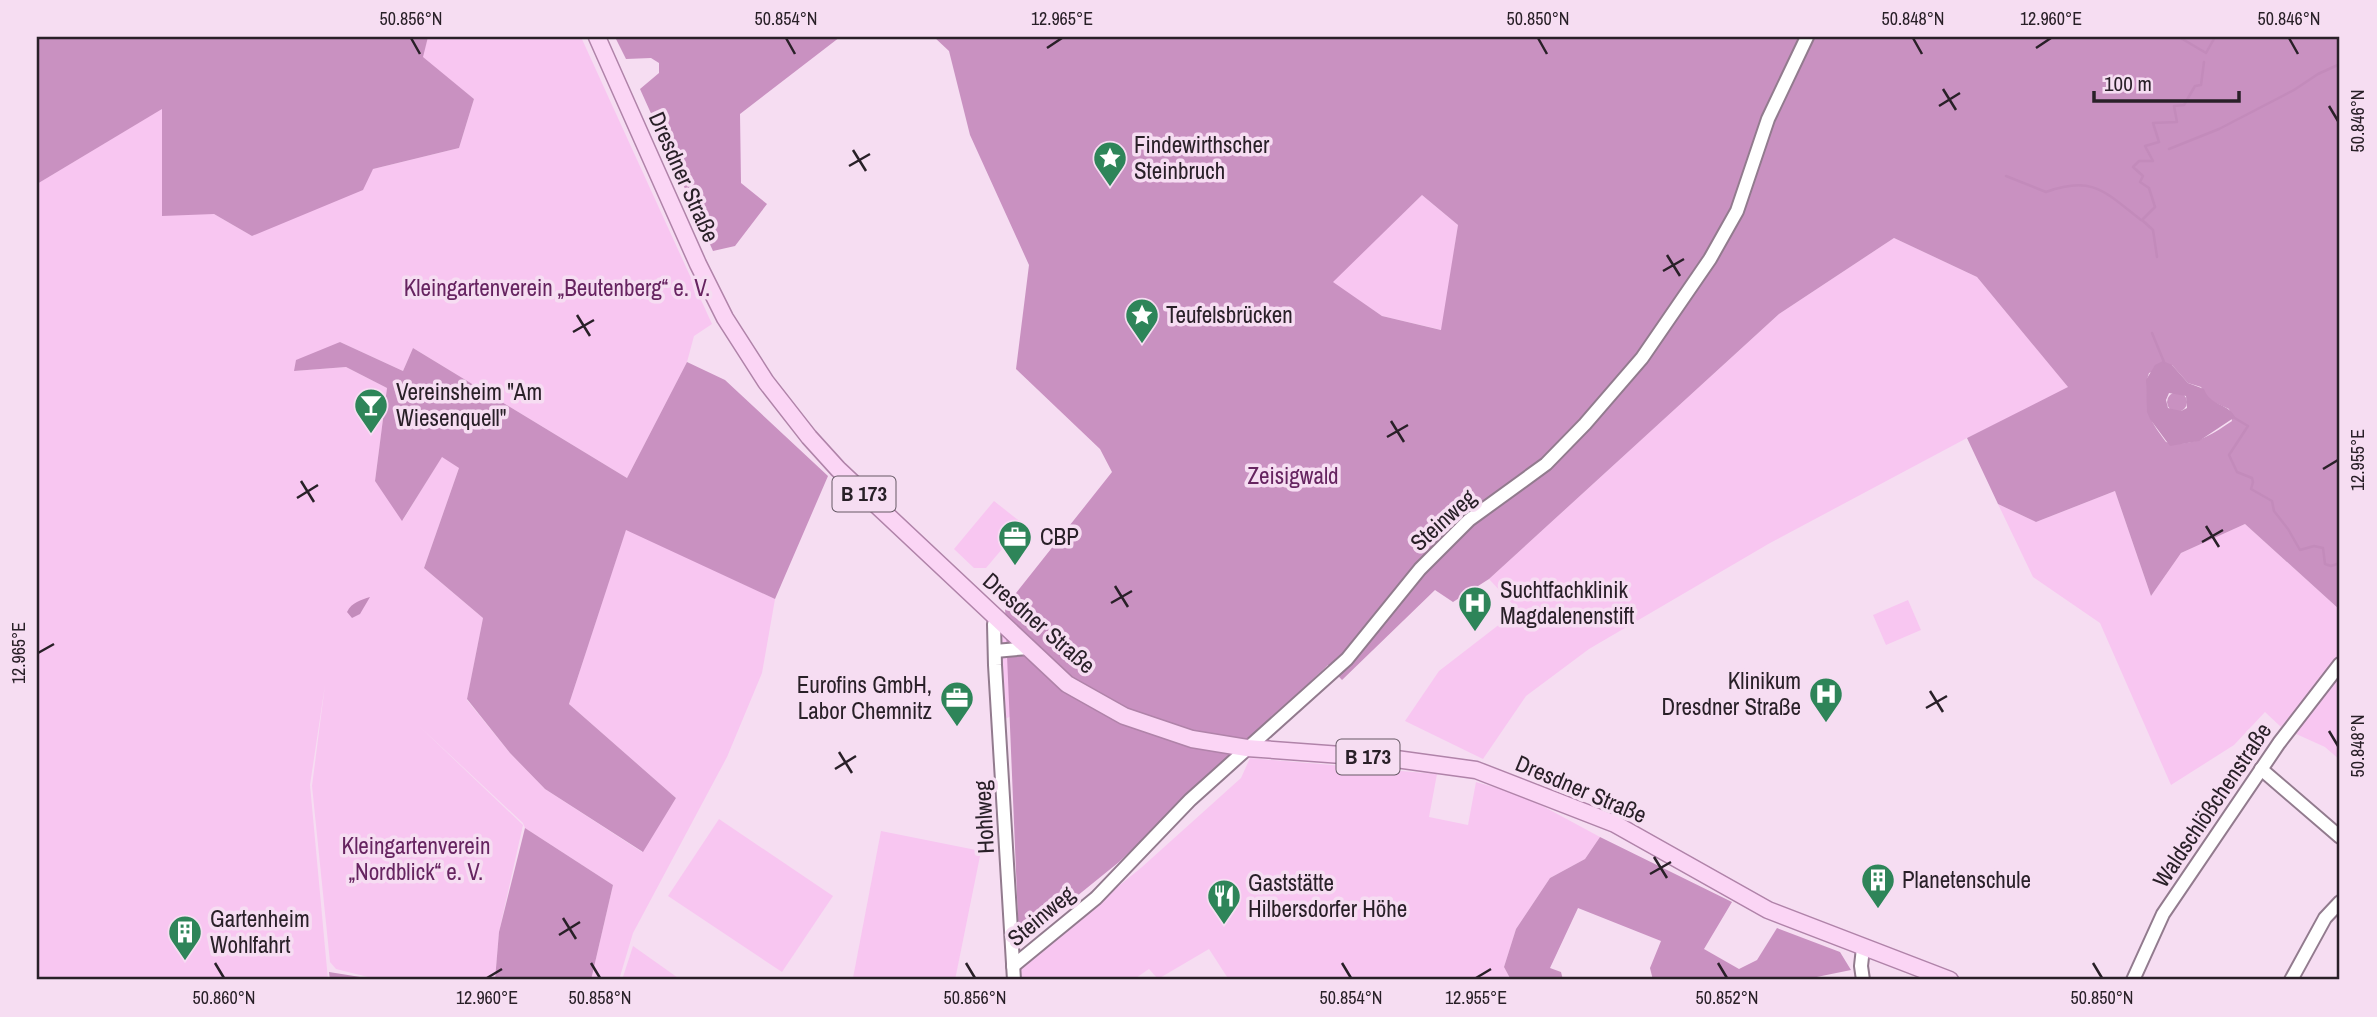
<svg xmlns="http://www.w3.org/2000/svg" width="2377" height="1017" font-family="'Archivo Narrow',sans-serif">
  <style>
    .green { fill: #f8c6f1 }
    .forest { fill: #c991c1; fill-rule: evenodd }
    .water { fill: #c38bbb; fill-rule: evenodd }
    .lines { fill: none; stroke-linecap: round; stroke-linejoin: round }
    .stream { stroke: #c38bbb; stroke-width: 2.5 }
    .minor-casing { stroke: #927b8e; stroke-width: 16 }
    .major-casing { stroke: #b083a9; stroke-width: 19 }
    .minor { stroke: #fff; stroke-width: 12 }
    .major { stroke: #fbd5f5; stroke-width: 16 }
    .ticks { fill: none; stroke: #292028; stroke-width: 2.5 }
    .labels { text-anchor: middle; stroke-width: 7; stroke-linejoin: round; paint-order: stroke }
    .shield { fill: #f6ddf2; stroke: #665965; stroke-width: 2 }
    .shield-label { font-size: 21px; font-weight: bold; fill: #292028 }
    .poi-label { font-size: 23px; fill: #292028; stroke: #f6ddf2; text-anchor: start }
    .street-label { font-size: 23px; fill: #292028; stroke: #f6ddf2 }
    .park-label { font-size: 23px; fill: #662460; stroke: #f6ddf2 }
    .neatline { fill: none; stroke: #292028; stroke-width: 2.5 }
    .ticks-label { font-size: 18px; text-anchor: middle; fill: #292028 }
  </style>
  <rect width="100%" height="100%" fill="#f6ddf2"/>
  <g class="green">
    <path d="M428,37H581L712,324L694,336L687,362L627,478L413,348L403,371L340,342L294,371L346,367L387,388L375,481L403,520L442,456L459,468L424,568L483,618L467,700L510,753L545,789L642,852L676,798L569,704L626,529L775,599L762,673L727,757L633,933L619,980H591L613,885L525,828L523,823L419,726L523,825L499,932L495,980H380L336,969L330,962L312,786L325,685L310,785L328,980H37V184L163,108L214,214L252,236L373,169L459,148L474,99L422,57Z"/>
    <path d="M1422,195L1458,225L1442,330L1382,316L1332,282Z"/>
    <path d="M1894,238L1977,277L2069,388L1967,438L1770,543L1589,649L1526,696L1483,759L1405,721L1439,671L1518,610L1489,579L1779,314Z"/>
    <path d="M2115,491L2151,596L2181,553L2245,524L2340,610V656L2281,727L2265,712L2234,745L2171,785L2100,623L2033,577L1998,504L2036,522Z"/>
    <path d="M994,501L1032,531L1029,535L1010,521L999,534L1008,542L986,568H974L954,549Z"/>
    <path d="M1908,600L1921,630L1886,645L1873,615Z"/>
    <path d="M1001,635L1063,691L1003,720Z"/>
    <path d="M2340,674V760L2325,747L2294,733Z"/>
    <path d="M1250,758L1437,774L1429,817L1468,825L1476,782L1522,795L1600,837L1585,859L1550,878L1516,929L1504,967L1511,980H1229L1209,949L1158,979L1149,969L1133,980H1018L1017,969L1142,867L1241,778Z"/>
    <path d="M719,819L833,896L782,972L668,896Z"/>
    <path d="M881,831L981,851L955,980H863L853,978Z"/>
    <path d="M633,946L681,980H622Z"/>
  </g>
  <g class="forest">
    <path d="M37,37H428L423,57L474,99L459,148L373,169L363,190L252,236L214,214L162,216V109L37,184Z"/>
    <path d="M615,37H840L740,114L741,183L767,204L735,246L713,251L640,89L659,73V63L651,58L626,59Z"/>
    <path d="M934,37H2340V610L2245,524L2181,553L2151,596L2115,491L2036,522L1998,504L1967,438L2068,387L1977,277L1894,238L1779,314L1489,579L1453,602L1435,590L1342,680L1328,665L1119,862L1019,943L1005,607L1112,472L1100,449L1016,369L1029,265L970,135L949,51ZM1422,195L1458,225L1441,330L1382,316L1333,282ZM2172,365L2188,383L2201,387L2209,400L2229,409L2232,421C2211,435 2193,448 2166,442C2153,424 2148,419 2147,396C2147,387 2146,381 2149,373Z"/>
    <path d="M340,342L403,371L413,348L627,478L687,362L725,380L828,476L775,599L626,530L569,704L676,798L643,852L545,789L510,753L467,699L483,618L424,568L459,468L442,457L402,521L375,481L387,388L346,367L294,371L296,360Z"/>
    <circle cx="2177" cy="402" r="10"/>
    <path d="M525,828L613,885L591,980H495L499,932Z"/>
    <path d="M1600,837L1732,902L1704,949L1739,969L1757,960L1777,928L1840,952L1851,970L1802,980H1653L1650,968L1661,941L1578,908L1550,968L1561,972L1563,980H1511L1504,967L1516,929L1550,878L1585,859Z"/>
    <path d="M329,972L379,980H330Z"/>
  </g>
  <g class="water">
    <path d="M2163,361L2172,365L2188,383L2204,389C2210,406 2228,403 2235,417L2199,441L2170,446L2150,419L2147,412L2146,380L2155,365ZM2169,393L2186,396L2187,408L2181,411L2168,408L2166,400Z"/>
    <path d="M370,597L360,614L352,618L347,612C352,602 361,600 370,597Z"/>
  </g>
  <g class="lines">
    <g class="stream">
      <path d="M2179,37L2206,53L2215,37"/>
      <path d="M2169,149L2219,129L2294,90L2318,74L2340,64"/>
      <path d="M2006,176L2046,192C2093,175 2105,192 2141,220"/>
      <path d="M2157,257L2153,230L2142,220L2155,207L2149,188L2140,182L2143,176L2133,167L2139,161H2153L2145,146L2159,142L2153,123L2177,122L2174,106L2184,105L2195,86L2201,85L2204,62"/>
      <path d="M2152,333L2164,362"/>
      <path d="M2233,417L2248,426L2229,455L2237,472L2252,478L2253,482L2251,489L2272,501L2274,511L2288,529L2300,550L2314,546L2323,548L2325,564L2331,566L2340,563"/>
    </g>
    <g class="minor-casing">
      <g id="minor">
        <path d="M999,619L994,624L995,665L1014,980"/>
        <path d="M995,651L1028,648"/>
        <path d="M2261,769L2340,837"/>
        <path d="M1863,948L1861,966L1863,980"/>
        <path d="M1013,966L1096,898L1190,800L1347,659L1420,569L1469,520L1546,464L1585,424L1642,358L1710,259L1737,211L1768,119L1807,37"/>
        <path d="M2133,980L2163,914L2279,743L2340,664"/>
        <path d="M2291,980L2325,918L2340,902"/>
      </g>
    </g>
    <g class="major-casing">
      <path id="major" d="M597,37L698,264L725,318L766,382L809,437L838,469L1067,684L1124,716L1192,739L1247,748L1396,759L1476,770L1615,824L1768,910L1950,980"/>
    </g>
    <use href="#minor" class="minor"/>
    <use href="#major" class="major"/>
  </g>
  <path class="ticks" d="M411,38L420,54M786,38L795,54M1538,38L1547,54M1913,38L1922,54M2289,38L2298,54M1047,48L1062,38M2036,48L2051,38M1943,89L1956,110M1939,106L1960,93M2329,106L2338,121M853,150L866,171M849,166L870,154M1667,255L1680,276M1663,271L1684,259M577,315L590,336M573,332L594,320M1391,421L1404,442M1387,437L1408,425M2323,469L2338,460M301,481L314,502M297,498L318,485M2206,526L2219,547M2202,542L2223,530M1115,586L1128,607M1111,603L1132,591M38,653L54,644M1930,691L1943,712M1926,708L1947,696M2329,731L2338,746M839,752L852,773M835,769L856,756M1654,857L1667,878M1650,874L1671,862M563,918L576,939M559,935L580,922M215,963L224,978M591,963L600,978M966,963L975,978M1342,963L1351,978M1718,963L1727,978M2093,963L2102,978M487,978L502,969M1476,978L1491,969"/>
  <defs>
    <g id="sight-pin" transform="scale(1.75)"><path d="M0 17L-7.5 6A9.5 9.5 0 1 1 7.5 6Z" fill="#2e8559" stroke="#f6ddf2"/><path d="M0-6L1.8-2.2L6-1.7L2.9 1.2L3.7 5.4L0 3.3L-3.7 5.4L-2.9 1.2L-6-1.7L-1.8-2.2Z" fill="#fff"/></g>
    <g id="bar-pin" transform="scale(1.75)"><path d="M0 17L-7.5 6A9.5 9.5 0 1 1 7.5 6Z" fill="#2e8559" stroke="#f6ddf2"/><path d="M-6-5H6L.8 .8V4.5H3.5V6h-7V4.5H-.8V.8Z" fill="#fff"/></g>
    <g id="office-pin" transform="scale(1.75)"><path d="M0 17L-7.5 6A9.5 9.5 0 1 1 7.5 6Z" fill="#2e8559" stroke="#f6ddf2"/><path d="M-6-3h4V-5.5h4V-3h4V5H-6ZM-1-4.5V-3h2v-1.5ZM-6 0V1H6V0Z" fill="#fff"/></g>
    <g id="hospital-pin" transform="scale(1.75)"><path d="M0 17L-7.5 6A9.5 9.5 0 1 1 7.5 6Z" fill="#2e8559" stroke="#f6ddf2"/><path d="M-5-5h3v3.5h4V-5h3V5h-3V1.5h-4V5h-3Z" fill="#fff"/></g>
    <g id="building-pin" transform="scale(1.75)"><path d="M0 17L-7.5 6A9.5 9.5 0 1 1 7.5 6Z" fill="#2e8559" stroke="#f6ddf2"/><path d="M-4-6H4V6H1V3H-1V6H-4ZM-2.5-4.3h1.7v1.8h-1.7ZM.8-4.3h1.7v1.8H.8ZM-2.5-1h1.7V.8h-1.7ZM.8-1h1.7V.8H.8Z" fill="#fff"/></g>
    <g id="restaurant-pin" transform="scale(1.75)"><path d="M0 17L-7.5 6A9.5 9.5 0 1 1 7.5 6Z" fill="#2e8559" stroke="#f6ddf2"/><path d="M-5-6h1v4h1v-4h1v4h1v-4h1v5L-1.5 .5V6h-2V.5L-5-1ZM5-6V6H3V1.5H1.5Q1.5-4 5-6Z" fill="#fff"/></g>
  </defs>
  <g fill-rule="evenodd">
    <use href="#sight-pin" x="1110" y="158"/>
    <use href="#sight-pin" x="1142" y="315"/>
    <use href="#bar-pin" x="371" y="405"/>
    <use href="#office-pin" x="1015" y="537"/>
    <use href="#hospital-pin" x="1475" y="603"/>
    <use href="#hospital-pin" x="1826" y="694"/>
    <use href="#office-pin" x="957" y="698"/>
    <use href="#building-pin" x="1878" y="880"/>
    <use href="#restaurant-pin" x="1224" y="896"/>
    <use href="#building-pin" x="185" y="932"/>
  </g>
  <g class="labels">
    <g class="shield">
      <rect x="832.5" y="476.5" width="63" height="35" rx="5"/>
      <rect x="1336.5" y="739.5" width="63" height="35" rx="5"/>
    </g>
    <g class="shield-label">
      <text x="864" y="501">B 173</text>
      <text x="1368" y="764">B 173</text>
    </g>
    <g class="poi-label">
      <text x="1134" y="153">Findewirthscher<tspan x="1134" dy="26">Steinbruch</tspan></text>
      <text x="1166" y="323">Teufelsbrücken</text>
      <text x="396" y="400">Vereinsheim "Am<tspan x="396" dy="26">Wiesenquell"</tspan></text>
      <text x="1040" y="545">CBP</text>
      <text x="1500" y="598">Suchtfachklinik<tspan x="1500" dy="26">Magdalenenstift</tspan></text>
      <text x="1801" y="689" text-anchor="end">Klinikum<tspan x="1801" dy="26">Dresdner Straße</tspan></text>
      <text x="932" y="693" text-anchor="end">Eurofins GmbH,<tspan x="932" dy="26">Labor Chemnitz</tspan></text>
      <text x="1902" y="888">Planetenschule</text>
      <text x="1248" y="891">Gaststätte<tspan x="1248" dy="26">Hilbersdorfer Höhe</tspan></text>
      <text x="210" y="927">Gartenheim<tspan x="210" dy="26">Wohlfahrt</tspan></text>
    </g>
    <g class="street-label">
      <text transform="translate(684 177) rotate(66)" y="8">Dresdner Straße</text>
      <text transform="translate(1443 520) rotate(-42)" y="8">Steinweg</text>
      <text transform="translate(1039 623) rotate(41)" y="8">Dresdner Straße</text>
      <text transform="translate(1581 789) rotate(23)" y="8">Dresdner Straße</text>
      <text transform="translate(2212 805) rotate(-56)" y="8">Waldschlößchenstraße</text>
      <text transform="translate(984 817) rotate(-93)" y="8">Hohlweg</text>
      <text transform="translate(1041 916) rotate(-40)" y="8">Steinweg</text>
    </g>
    <g class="park-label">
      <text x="557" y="296">Kleingartenverein „Beutenberg“ e. V.</text>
      <text x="1293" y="484">Zeisigwald</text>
      <text x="416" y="854">Kleingartenverein<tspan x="416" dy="26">„Nordblick“ e. V.</tspan></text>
    </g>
  </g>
  <rect width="2377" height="1017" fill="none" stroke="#f6ddf2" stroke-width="77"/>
  <path d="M2094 91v10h145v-10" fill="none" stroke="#292028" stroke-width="3.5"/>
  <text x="2104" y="91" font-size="21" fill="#292028" stroke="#f6ddf2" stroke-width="5" paint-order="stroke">100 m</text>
  <rect x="38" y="38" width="2300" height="940" class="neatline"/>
  <g class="ticks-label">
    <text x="411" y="25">50.856°N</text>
    <text x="786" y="25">50.854°N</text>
    <text x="1062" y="25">12.965°E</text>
    <text x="1538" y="25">50.850°N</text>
    <text x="1913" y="25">50.848°N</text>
    <text x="2051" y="25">12.960°E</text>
    <text x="2289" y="25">50.846°N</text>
    <text transform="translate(2358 121) rotate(-90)" y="6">50.846°N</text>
    <text transform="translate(2358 460) rotate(-90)" y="6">12.955°E</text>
    <text transform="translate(19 653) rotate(-90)" y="6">12.965°E</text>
    <text transform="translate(2358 746) rotate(-90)" y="6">50.848°N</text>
    <text x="224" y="1004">50.860°N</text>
    <text x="487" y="1004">12.960°E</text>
    <text x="600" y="1004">50.858°N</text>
    <text x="975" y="1004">50.856°N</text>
    <text x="1351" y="1004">50.854°N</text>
    <text x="1476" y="1004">12.955°E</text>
    <text x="1727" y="1004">50.852°N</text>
    <text x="2102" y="1004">50.850°N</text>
  </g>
</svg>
